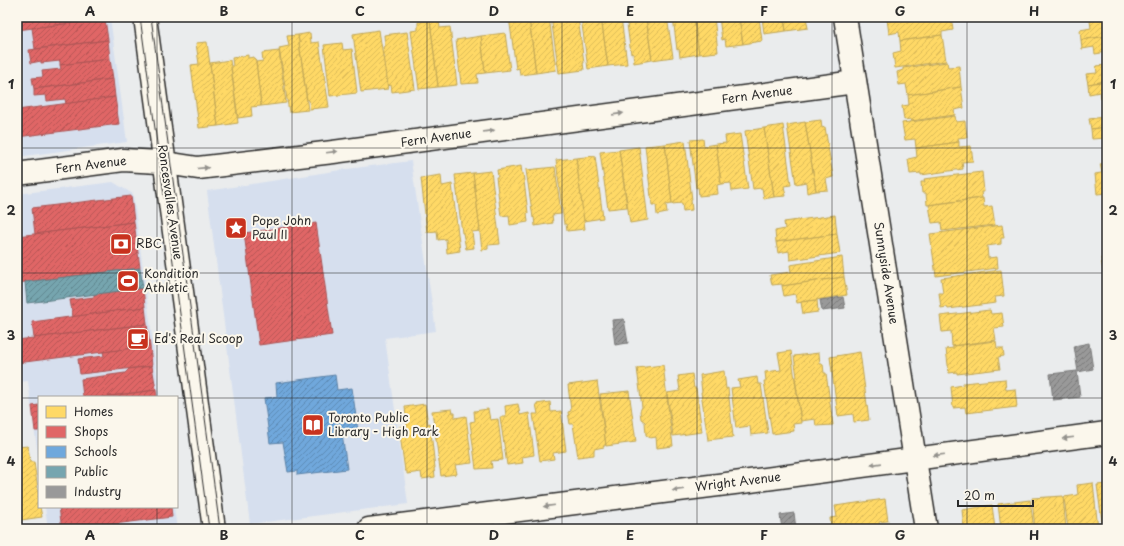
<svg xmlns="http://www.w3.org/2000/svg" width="1124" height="546" font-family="'Playpen Sans',sans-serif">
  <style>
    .built { fill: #d6dfee }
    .homes { fill: url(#homes-hatch); stroke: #bfa554 }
    .shops { fill: url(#shops-hatch); stroke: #aa5454 }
    .schools { fill: url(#schools-hatch); stroke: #5b82a7 }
    .public { fill: url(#public-hatch); stroke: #608087 }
    .industry { fill: url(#industry-hatch); stroke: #787878 }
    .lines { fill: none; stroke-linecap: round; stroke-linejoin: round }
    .minor-casing { stroke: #2b2b2b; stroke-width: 25 }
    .minor { stroke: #fbf7ec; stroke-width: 22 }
    .tram { stroke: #2b2b2b; stroke-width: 1 }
    .oneway { fill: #93918c }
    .grid { fill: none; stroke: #2b2b2b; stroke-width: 1; stroke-opacity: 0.55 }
    .labels { text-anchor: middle; stroke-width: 4; stroke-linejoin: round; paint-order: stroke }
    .street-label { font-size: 12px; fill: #2b2b2b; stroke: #fbf7ec }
    .poi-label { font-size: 12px; fill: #2b2b2b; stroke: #fbf7ec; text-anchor: start }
    .neatline { fill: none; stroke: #2b2b2b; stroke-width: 1.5 }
    .grid-label { font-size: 13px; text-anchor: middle; font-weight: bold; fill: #2b2b2b }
  </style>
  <defs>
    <pattern id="homes-hatch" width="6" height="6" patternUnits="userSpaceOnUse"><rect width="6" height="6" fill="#ffd966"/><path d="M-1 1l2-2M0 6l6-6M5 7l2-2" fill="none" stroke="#dbba59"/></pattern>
    <pattern id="shops-hatch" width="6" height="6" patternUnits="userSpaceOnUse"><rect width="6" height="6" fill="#e06666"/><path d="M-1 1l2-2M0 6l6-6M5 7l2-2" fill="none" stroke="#b65454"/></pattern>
    <pattern id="schools-hatch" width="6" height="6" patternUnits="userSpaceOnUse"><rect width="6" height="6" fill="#6fa8dc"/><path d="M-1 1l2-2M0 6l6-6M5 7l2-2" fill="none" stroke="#5b89b3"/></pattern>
    <pattern id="public-hatch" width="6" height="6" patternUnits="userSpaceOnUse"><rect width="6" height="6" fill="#76a5af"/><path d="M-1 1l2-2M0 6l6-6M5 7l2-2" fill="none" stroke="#61878f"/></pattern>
    <pattern id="industry-hatch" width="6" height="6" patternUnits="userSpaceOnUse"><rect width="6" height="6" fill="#999"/><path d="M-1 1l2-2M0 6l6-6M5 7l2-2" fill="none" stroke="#7d7d7d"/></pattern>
  </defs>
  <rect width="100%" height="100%" fill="#eaeced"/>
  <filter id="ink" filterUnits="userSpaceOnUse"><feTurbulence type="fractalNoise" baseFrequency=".025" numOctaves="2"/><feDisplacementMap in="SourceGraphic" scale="8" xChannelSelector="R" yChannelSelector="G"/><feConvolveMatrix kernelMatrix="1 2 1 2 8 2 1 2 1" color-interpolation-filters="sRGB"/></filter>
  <g filter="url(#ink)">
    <g class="built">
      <path d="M17,17H110L127,142L17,157Z"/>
      <path d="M411,161L436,331L385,338L408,504L250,524L207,191L347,169Z"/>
      <path d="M113,182L133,194L160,397H39V464L28,381L17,382V194Z"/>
      <path d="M45,507H174L177,529H48Z"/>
    </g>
    <g class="homes">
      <path d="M509,17H529L536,73L520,75L519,68L516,69Z"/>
      <path d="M529,17H549L556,70L536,73Z"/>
      <path d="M551,17H578L584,63H583L584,70L559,73Z"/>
      <path d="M581,17H601L608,66L588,69Z"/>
      <path d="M601,17H621L627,64L608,66Z"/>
      <path d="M626,17H646L652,60L634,63L633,53L631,54Z"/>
      <path d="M646,17H667L673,57L652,60Z"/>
      <path d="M673,17H694L699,54L680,57L679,49L677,50Z"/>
      <path d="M694,17H714L718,52L699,54Z"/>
      <path d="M719,17H739L743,44L726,46L725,39L722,40Z"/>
      <path d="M739,17H759L762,41L743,44Z"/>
      <path d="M762,17H784L786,31L764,34Z"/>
      <path d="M784,17H806L808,28L786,31Z"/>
      <path d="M896,17H951L953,30L942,32V35L900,41L899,32L889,34L887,19Z"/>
      <path d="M1107,17V36L1081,40L1080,30L1091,28L1090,21L1107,18Z"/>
      <path d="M439,20L440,28L450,27L457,85L438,87L430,21Z"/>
      <path d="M430,21L438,87L419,89L411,31L418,30V22Z"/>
      <path d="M379,30L388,89L361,92L353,34Z"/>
      <path d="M407,32L415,89L392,92L391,85L388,86L383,47L385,46L384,35Z"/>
      <path d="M310,33L311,43L319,42L329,107L310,109L309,100H307L298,35Z"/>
      <path d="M505,33L510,70L485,73L481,36Z"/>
      <path d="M298,35L308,110L289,112L279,48L289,46L287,36Z"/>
      <path d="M942,35L946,61L895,68L893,53L901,51L900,41Z"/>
      <path d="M481,36L485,73L477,74L478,83L461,84L456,40Z"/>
      <path d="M1107,36V52L1095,54L1094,47L1082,49L1081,40Z"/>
      <path d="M207,42L218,126L199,128L191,65L199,64L196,43Z"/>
      <path d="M342,43L343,50L352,49L357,93L330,96L324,45Z"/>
      <path d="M279,51L286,103L261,106L256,62L263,61L262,53Z"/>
      <path d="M248,55V58L254,57L256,62L261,106L251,107L252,116L238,118L231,66H233L232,58Z"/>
      <path d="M230,60L238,123L218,126L210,63Z"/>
      <path d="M947,62L948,67L959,66L961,87L908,95L906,84L899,85L897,72L903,70V68Z"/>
      <path d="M1107,65V81L1088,84L1086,74L1097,73L1096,66Z"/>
      <path d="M1107,81V98L1101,99L1100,92L1089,94L1088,84Z"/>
      <path d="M961,87L964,108L954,110L955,115L911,121V119L904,120L902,106L909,105L908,95Z"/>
      <path d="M1107,107V127L1091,129L1089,119L1104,117L1102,108Z"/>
      <path d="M955,116L956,122L965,121L967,137L958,138L959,142L916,148L915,139L905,140L902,123Z"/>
      <path d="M821,120L822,128L825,127L833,177L826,179L828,190L816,191L805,122Z"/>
      <path d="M805,122L816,191L807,193L806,182L796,184L787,125Z"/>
      <path d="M783,125L791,185L784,186L786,196L774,197L764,128Z"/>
      <path d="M1107,127V145L1106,138L1092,139L1091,129Z"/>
      <path d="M764,128L774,197L764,199L762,188L753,189L745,131Z"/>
      <path d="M740,134L748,189L732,191L731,183L721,184L716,144L726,143L725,136Z"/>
      <path d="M703,139L704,146L716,144L721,184L717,185L718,194L699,196L698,187L696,188L690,140Z"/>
      <path d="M685,141L692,200H691L692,210L683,211L682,203L672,204L665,144Z"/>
      <path d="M959,142V147L971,146L973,161L962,162L963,169L921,175V173L910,174L908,159L917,157L916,148Z"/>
      <path d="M665,144L672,204L666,205L667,213L657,215L656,205H652L645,146Z"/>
      <path d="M639,147L648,220L630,223L619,150Z"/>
      <path d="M619,150L627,207L608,209L600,152Z"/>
      <path d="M595,156L603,218L583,221L576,158Z"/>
      <path d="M576,158L585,229L567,231L566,224H564L556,160Z"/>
      <path d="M1107,163V172L1102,173L1100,164Z"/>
      <path d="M521,166L522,174L523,173L528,213H527L528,222L510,225L509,215L501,216L496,177H498L497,170Z"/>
      <path d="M555,167L561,214L552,215L553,223L535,226L534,217L533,218L526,170Z"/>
      <path d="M491,171L500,244L488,245V249L482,250L473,173Z"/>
      <path d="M982,172L984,192H981L982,198L927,205L926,193H922L921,182H925L924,179Z"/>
      <path d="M1107,172V193L1097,194L1095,174Z"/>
      <path d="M473,173L480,231L472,232L474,248L466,249L463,233H462L455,175Z"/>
      <path d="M441,175L442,186L452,184L460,251L447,253L446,239L438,240L437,231L427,232L421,178Z"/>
      <path d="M983,198L984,207L992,206L995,225L942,231L941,222L932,223L929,205Z"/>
      <path d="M835,215L837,234L776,242L775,231L785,229L784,222Z"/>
      <path d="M1002,225L1004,238H1001V244L987,246L988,258L997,257L998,268L936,276L930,234Z"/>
      <path d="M837,234L840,253L790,260L789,251L778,253L776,242Z"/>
      <path d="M1103,252H1107V270L1103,271L1101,258H1104Z"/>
      <path d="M842,257L844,277L782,286V284L772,285L770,275L791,272L790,265Z"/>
      <path d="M1001,270L1004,296L995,297L996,303L948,309L947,307L941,308L939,293H943L941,278Z"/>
      <path d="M844,277L847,295L797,303L795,294L784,296L782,286Z"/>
      <path d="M817,300L818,312L803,314L801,302Z"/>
      <path d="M990,310L991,314L1002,313L1004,327L994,328L996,340L952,346L951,331L942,332L940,316Z"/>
      <path d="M996,341L997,348H1003L1004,356L998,357L1000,369L957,374V372L949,373L946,349L953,348V346Z"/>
      <path d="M791,351L801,423L793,424L794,431L772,434L764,381H766L765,372L781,370L778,353Z"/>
      <path d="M860,352L869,420L854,422L853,414L838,416L830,357Z"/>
      <path d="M819,353L820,364H823L824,373H826L833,425L816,426L815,419L801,421L795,377H797L794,356Z"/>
      <path d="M663,365L673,446L657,448L656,437L650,438L646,435L645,422L641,419L640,411L642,407L637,368Z"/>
      <path d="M724,371L726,389L728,388L733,437L708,440L701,392H702L700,375Z"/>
      <path d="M692,374L694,388H696L702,432L673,436L667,393L680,391L678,376Z"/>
      <path d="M757,377L758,384H761L768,433L751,435L750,426L736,428L731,388L740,387L738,380Z"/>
      <path d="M1005,379L1006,390L1015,389L1017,407L966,413L965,407L953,408L951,387L963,385V383Z"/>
      <path d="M597,381L606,445H604V447L594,449V455L578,457L573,424H570L568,412L571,411L568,385Z"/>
      <path d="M629,391L636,442L606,446L600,394Z"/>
      <path d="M550,402L551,412L561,411L566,451L553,453L554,459L540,461L533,414H538L536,404Z"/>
      <path d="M425,404L428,424L430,423L435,468H434L435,477L422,479L421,472L407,474V471H405L399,427L407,426L405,407Z"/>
      <path d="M518,404L520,415L529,413L534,455L522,457L523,463L507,465L500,417H506L505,406Z"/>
      <path d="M452,409L453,413H455V418L466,416L472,463L455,465L457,474L441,476L432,411Z"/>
      <path d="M488,409L490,420L498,419L503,460L491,461L492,468L476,469L470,422L475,421L474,411Z"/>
      <path d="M28,446L30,462H34L39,497V507H40L42,517L21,520L17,487V447Z"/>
      <path d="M1093,483L1098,529H1068L1064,497L1078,495L1077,485Z"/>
      <path d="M1107,484V529H1103L1097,485Z"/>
      <path d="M1063,496L1066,529H1035L1032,498Z"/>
      <path d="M885,499L888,521L879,522L880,527L864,529H831L830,518L837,517L835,506Z"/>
      <path d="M1030,500L1034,529H1001L998,504Z"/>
      <path d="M992,505L995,529H964L962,510Z"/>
    </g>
    <g class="shops">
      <path d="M17,17H105V19L17,30Z"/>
      <path d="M105,19L108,40L35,49L32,28Z"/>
      <path d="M108,40L110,59L60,65V61L41,63V61L31,63L29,50Z"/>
      <path d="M110,59L113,79L34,89L32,78L43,77L42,71L61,69L60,65Z"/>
      <path d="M113,79L115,97L66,104L65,99L47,101L46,95L34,96V89Z"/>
      <path d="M115,97L119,124L17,137V110Z"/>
      <path d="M131,196L134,222L35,234L32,208Z"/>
      <path d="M134,222L140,268L17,283V236Z"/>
      <path d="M316,223L332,335L259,345L244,233Z"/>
      <path d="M143,288L145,307L73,317L70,300L94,297V294Z"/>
      <path d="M145,307L147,324L34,338L32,322Z"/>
      <path d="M147,324L150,346L17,363V340Z"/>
      <path d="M150,346L152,366L80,374L78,359L104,356L103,352Z"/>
      <path d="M152,366L156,390L103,397H83L81,379L125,373L129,369Z"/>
      <path d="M156,390L157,397H103Z"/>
      <path d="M39,405V431H35L32,406Z"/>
      <path d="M59,507H171L172,517L73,529H62Z"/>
    </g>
    <path class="schools" d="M335,375L337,390L352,388L358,431L342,433L347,469L297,475V471L288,472L283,442L270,443L264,398L277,397L276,383Z"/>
    <path class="public" d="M140,268L143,288L27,303L25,282Z"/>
    <g class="industry">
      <path d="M843,297L845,308L822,311L820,300Z"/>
      <path d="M624,319L628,343L615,345L612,320Z"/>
      <path d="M1089,343L1093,369L1078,372L1074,346Z"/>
      <path d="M1077,371L1080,397L1053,400L1050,374Z"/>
      <path d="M794,513L796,529H782L780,515Z"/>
    </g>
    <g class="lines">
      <g class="minor-casing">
        <g id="minor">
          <path d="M145,17L214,529"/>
          <path d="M845,17L926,529"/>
          <path d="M17,174L123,160L159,162L198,168L333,152L855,82"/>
          <path d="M369,529L750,481L1107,433"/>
        </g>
      </g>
      <use href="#minor" class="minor"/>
      <g class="tram">
        <path d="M140,17L209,529"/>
        <path d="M151,17L220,529"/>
      </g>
    </g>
    <defs><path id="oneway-solid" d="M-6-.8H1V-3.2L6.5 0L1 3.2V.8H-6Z"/></defs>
    <g class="oneway">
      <use href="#oneway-solid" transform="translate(618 114) rotate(-8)"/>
      <use href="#oneway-solid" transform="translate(489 131) rotate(-8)"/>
      <use href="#oneway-solid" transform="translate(332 152) rotate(-7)"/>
      <use href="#oneway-solid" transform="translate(203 168) rotate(-5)"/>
      <use href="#oneway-solid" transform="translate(1068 438) rotate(173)"/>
      <use href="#oneway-solid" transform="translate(939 455) rotate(173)"/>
      <use href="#oneway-solid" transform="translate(876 464) rotate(172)"/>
      <use href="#oneway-solid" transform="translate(678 490) rotate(173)"/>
      <use href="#oneway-solid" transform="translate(549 506) rotate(173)"/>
    </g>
  </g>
  <path class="grid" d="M157,17V397M292,17V529M427,17V529M562,17V529M697,17V529M832,17V529M967,17V529M17,148H1107M17,273H1107M17,398H39M177,398H1107M157,507V529"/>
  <defs>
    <g id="sight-square" transform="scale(1.15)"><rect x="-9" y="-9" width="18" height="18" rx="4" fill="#c8321e" stroke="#fbf7ec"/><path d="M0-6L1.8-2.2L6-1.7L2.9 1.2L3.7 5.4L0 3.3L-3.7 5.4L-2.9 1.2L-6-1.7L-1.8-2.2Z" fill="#fff"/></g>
    <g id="bank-square" transform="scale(1.15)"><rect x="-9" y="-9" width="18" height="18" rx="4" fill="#c8321e" stroke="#fbf7ec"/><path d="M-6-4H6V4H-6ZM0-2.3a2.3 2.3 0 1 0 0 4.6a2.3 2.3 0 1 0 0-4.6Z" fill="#fff"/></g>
    <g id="stadium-square" transform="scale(1.15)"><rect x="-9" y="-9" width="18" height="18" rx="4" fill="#c8321e" stroke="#fbf7ec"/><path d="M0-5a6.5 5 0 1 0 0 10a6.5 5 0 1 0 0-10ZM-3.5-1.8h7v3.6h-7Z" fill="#fff"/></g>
    <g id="cafe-square" transform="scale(1.15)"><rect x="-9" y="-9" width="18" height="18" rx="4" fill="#c8321e" stroke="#fbf7ec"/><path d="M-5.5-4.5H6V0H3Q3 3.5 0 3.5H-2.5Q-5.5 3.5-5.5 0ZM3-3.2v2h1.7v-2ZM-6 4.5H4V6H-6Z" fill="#fff"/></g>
    <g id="library-square" transform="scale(1.15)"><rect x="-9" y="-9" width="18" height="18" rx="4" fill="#c8321e" stroke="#fbf7ec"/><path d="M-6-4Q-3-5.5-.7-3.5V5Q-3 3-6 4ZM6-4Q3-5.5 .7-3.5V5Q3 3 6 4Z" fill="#fff"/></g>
  </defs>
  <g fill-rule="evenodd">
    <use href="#sight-square" x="236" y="228"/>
    <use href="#bank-square" x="121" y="244"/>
    <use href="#stadium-square" x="128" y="281"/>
    <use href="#cafe-square" x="138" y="339"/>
    <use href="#library-square" x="313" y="425"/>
  </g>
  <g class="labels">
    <g class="street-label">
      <text transform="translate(757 95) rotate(-8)" y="4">Fern Avenue</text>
      <text transform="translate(436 138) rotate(-8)" y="4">Fern Avenue</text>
      <text transform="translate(91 165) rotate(-7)" y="4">Fern Avenue</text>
      <text transform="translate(170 202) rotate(82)" y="4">Roncesvalles Avenue</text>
      <text transform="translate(886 273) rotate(81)" y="4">Sunnyside Avenue</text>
      <text transform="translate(738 482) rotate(-7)" y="4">Wright Avenue</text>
    </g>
    <g class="poi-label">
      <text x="252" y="225">Pope John<tspan x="252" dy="14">Paul II</tspan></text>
      <text x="136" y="248">RBC</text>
      <text x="144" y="278">Kondition<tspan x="144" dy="14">Athletic</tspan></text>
      <text x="154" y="343">Ed's Real Scoop</text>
      <text x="328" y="422">Toronto Public<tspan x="328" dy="14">Library - High Park</tspan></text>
    </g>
  </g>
  <rect width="1124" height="546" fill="none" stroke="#fbf7ec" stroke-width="44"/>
  <rect x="38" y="396" width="140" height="112" fill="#fbf7ec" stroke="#a8a59f"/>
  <rect x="46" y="406" width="20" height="12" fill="#ffd966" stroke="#a8a59f"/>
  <text x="74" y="416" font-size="12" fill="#2b2b2b">Homes</text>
  <rect x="46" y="426" width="20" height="12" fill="#e06666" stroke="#a8a59f"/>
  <text x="74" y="436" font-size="12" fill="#2b2b2b">Shops</text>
  <rect x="46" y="446" width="20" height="12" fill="#6fa8dc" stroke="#a8a59f"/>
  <text x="74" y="456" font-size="12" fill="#2b2b2b">Schools</text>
  <rect x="46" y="466" width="20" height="12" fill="#76a5af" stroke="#a8a59f"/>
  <text x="74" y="476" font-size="12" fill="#2b2b2b">Public</text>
  <rect x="46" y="486" width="20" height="12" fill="#999999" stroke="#a8a59f"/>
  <text x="74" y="496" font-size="12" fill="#2b2b2b">Industry</text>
  <path d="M958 500v6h75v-6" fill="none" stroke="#2b2b2b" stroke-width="2"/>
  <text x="964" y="500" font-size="12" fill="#2b2b2b" stroke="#fbf7ec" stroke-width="3" paint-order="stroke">20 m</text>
  <rect x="22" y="22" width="1080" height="502" class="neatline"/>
  <g class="grid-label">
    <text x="90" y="16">A</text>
    <text x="224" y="16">B</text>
    <text x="360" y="16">C</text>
    <text x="494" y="16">D</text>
    <text x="630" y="16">E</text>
    <text x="764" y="16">F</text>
    <text x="900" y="16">G</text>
    <text x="1034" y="16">H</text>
    <text x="11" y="89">1</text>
    <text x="1113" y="89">1</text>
    <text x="11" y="215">2</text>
    <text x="1113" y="215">2</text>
    <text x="11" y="340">3</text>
    <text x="1113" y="340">3</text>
    <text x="11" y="466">4</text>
    <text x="1113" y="466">4</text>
    <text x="90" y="540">A</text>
    <text x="224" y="540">B</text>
    <text x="360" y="540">C</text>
    <text x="494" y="540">D</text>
    <text x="630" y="540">E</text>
    <text x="764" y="540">F</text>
    <text x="900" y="540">G</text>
    <text x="1034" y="540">H</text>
  </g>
</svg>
